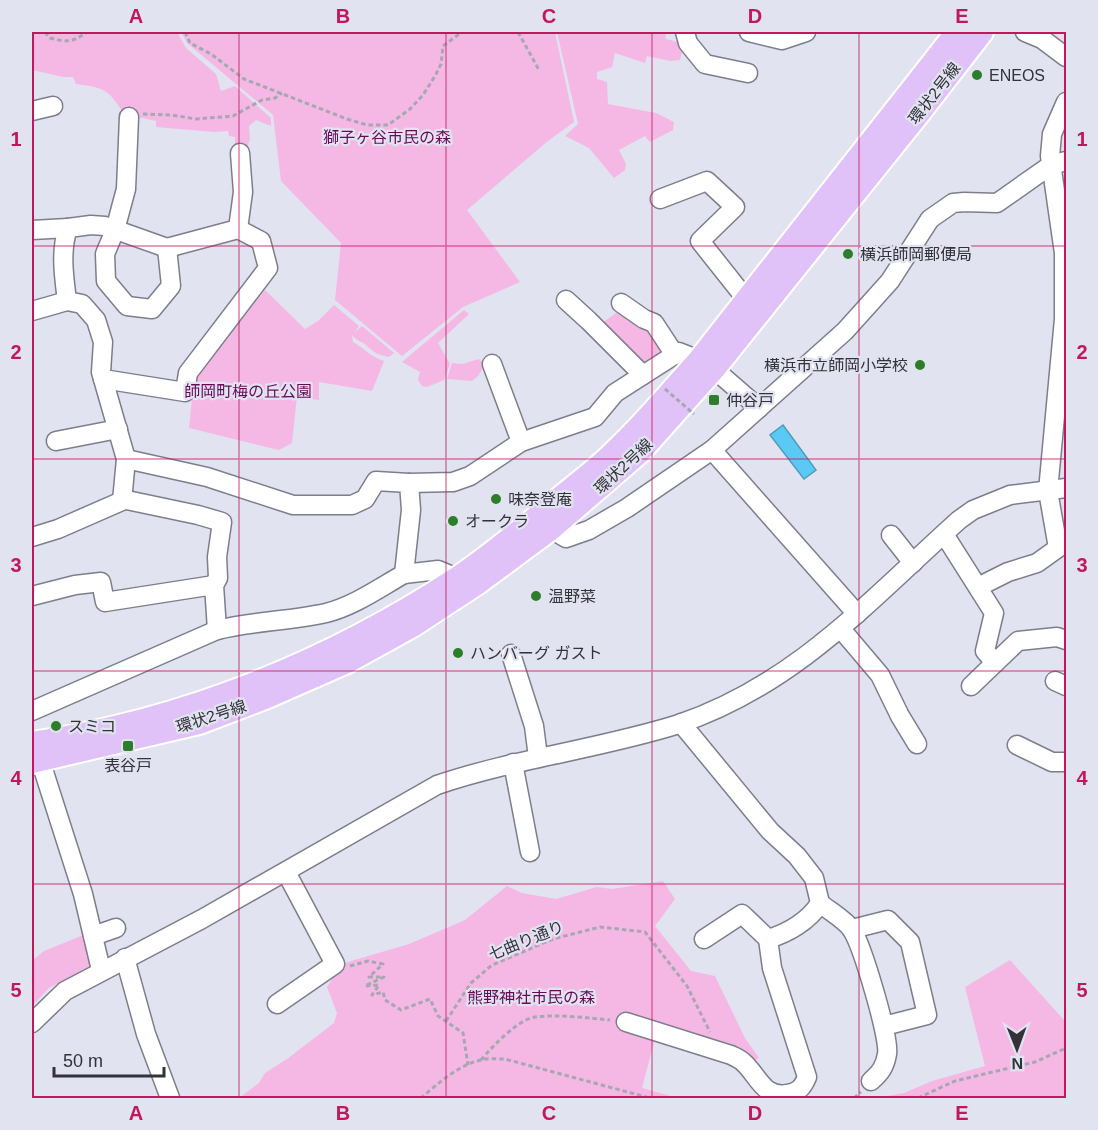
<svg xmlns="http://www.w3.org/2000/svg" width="1098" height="1130" font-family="Arial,'Noto Sans JP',sans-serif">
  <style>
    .green { fill: #f5b8e4 }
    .water { fill: #5acaf4; stroke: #4e9cbc; stroke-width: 1.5 }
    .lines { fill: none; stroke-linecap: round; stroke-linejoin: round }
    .minor-casing { stroke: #7d7e8b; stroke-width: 21 }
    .major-casing { stroke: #fff; stroke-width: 26 }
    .path { stroke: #a6a7b2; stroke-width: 3; stroke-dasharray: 4.5 3; stroke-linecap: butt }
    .minor { stroke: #fff; stroke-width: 18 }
    .major { stroke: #e0c1f8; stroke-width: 22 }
    .path-bridge { stroke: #a6a7b2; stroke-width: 3; stroke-dasharray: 4.5 3; stroke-linecap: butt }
    .grid { fill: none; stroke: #c2185b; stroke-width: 1.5; stroke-opacity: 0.55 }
    .poi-dot { fill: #2c7e2a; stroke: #e1e3f1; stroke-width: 2 }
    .labels { text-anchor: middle; stroke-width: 4.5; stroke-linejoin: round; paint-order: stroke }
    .poi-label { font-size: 16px; fill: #323238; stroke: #e1e3f1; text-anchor: start }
    .street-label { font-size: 16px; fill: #323238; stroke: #e1e3f1 }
    .park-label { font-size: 16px; fill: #670a57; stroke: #e1e3f1 }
    .neatline { fill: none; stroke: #c2185b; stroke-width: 2 }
    .grid-label { font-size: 20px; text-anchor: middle; font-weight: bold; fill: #c2185b }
  </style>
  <rect width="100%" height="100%" fill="#e1e3f1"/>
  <g class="green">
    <path d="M32,32H177L186,48L216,74L221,91L235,86L271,118V126L256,120L249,126L250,139L246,152L235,150V137L229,136L228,131L214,132L156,127V121L124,114C108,89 105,88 76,84L73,77H63L32,70Z"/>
    <path d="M181,32H555L574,122L548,141L467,210L520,282L463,307L402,356L335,300L341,243L281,181L273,115L187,43Z"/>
    <path d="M557,32H665L666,39L682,43V52L680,60L670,61L647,56L645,63L615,53L612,67L597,72V79L607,82L608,104L656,113L674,122L673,130L650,142L645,136L619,150L626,164L625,170L614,178L589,148L565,136L578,124Z"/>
    <path d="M265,290L305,329L318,321L334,305L359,326L355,332L362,326L394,353L389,357C377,354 376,354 367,346C362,341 356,341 352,335L353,342C365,349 371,357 384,361L372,391L319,382V400L297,397L292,443L279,450L189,428L194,379Z"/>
    <path d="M624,307L671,354L644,372L597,327Z"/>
    <path d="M464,310L469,314L438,343L450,364L444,380L427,387L422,386L418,380L420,372L402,362Z"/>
    <path d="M479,359L485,365L478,376L472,381L447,379L452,363L462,364Z"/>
    <path d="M663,881L675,899L655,926L691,971L715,976L745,1038L759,1058L751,1062L658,1027L642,1088L678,1098H239L259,1083L265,1073L287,1059L334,1023L337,1013L327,987L341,964L409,944L465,920L507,886L522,893L556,899L597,887L612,889Z"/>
    <path d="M86,934L92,962L90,966L49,988L32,1006V961L44,951Z"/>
    <path d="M1010,960L1064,1020L1066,1018V1098H876L904,1093L932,1081L985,1066L965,987Z"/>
  </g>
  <path class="water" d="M783,425L816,470L804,479L770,435Z"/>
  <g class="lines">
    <g class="minor-casing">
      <g id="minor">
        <path d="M685,32L688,43L705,64L748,73"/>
        <path d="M749,32L782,40L806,32"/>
        <path d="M1025,32L1042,39L1066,57"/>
        <path d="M32,111L53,106"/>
        <path d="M129,117L126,189L115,230L105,254L106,281L127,306L152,309L171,286L167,248"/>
        <path d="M660,199L707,181L735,207L700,241L746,299"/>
        <path d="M238,229L243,192L240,153"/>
        <path d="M32,230L68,228"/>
        <path d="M566,300L589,321L643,375"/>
        <path d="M67,301C64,277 60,251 68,228L91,225L105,226L167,248L238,229L261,241L268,268L188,373L185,392L103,379"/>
        <path d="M621,303L644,319L654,323L675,355"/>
        <path d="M32,311L67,301L82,304L96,320L103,342L101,372L126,459L122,501L58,529L32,537"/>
        <path d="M492,364L521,442"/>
        <path d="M714,369L759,408"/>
        <path d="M56,441L118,429"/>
        <path d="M712,450L857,614"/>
        <path d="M126,459L207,477L293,505H352L365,499L376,481L409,483L411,510L404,574L438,570L457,578"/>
        <path d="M409,483L453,482L470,476L521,442L595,417L615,393L679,352L699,360"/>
        <path d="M122,499L198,515L222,522L217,557L218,578L214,585"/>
        <path d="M540,528L551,529L566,538L589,530L627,508L712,450L845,331L890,281L930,219L953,203L964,202L997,203L1051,165L1066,161"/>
        <path d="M944,534L994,613L985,651L995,663L1018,641L1057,637L1066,640"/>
        <path d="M891,535L913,563"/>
        <path d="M978,587L1008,572L1037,563L1058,548L1048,491L1064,319V253L1050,156L1052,134L1066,102"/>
        <path d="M32,596L75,585L101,582L105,602L214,585L217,630"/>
        <path d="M841,629L880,675L900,716L917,744"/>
        <path d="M511,654L534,726L538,757"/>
        <path d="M1055,681L1066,686"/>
        <path d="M971,686L995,663"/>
        <path d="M32,711L217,630C253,621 290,621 326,613C354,606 379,588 404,574"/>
        <path d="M1017,745L1052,762H1066"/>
        <path d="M36,747L83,894L101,970"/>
        <path d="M513,763L530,852"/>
        <path d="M820,903C829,911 846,920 852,930C862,945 890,1038 887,1054C885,1067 880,1073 871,1081"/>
        <path d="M852,929L888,920L910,942L927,1015L884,1026"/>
        <path d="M93,936L116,928"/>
        <path d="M704,939L742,914L768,939"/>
        <path d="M125,958L146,1034L170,1098"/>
        <path d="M277,1004L335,964L286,872"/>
        <path d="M626,1022L731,1055C735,1057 740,1059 743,1062C758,1075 763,1098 787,1094C798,1093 803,1087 807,1077L772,968L768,939C788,933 809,921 820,903L814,878L797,856L770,831L681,723"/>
        <path d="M32,1023L65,991L202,919L437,785C517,758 600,749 679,724C795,685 871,599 959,520L973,510L1010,495L1066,488"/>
      </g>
    </g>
    <g class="major-casing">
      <g id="major">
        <path d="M32,743C183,721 329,662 457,578C493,554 527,525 561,497C578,483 597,469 613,453C644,424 671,391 699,360L957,32"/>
        <path d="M32,762L199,723L265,698L347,662L414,625L478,583L551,529L639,453L714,369L916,117L982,32"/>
      </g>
    </g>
    <g class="path">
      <path d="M45,32L50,38C67,42 72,43 87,32"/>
      <path d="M185,32L190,43L211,54L244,79L347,119L367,125H388L410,109L423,95L435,76L441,64L443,46L462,32"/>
      <path d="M518,32L539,70"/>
      <path d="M143,114L172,115L196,119L233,116L262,100L275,98L282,93"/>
      <path d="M350,966L368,961L383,964L369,977H384L365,986L379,985L372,995L383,992L385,1000L401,1010L430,999L438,1016L463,1033L468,1065"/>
      <path d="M446,1021L471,983L492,965L553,939L600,927L645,932L687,986L710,1032"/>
      <path d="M481,1060C493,1046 517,1020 535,1017C556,1014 589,1018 610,1020"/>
      <path d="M421,1098C436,1085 460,1064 481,1060C488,1058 497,1059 505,1059L650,1098"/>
      <path d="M854,1098L861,1092"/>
      <path d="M918,1098L955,1081L1035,1062L1066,1048"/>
    </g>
    <use href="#minor" class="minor"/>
    <use href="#major" class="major"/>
    <path class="path-bridge" d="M665,389L694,414"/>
  </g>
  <path class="grid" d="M239,32V1098M446,32V1098M652,32V1098M859,32V1098M32,246H1066M32,459H1066M32,671H1066M32,884H1066"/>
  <g class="poi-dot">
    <circle cx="977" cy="75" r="6"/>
    <circle cx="848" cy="254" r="6"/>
    <circle cx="920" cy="365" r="6"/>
    <rect x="708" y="394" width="12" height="12" rx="3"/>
    <circle cx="496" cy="499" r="6"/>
    <circle cx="453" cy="521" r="6"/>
    <circle cx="536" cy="596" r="6"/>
    <circle cx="458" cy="653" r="6"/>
    <circle cx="56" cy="726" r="6"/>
    <rect x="122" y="740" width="12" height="12" rx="3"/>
  </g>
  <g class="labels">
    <g class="poi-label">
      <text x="989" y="81">ENEOS</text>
      <text x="860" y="260">横浜師岡郵便局</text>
      <text x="908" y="371" text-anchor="end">横浜市立師岡小学校</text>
      <text x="726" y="406">仲谷戸</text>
      <text x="508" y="505">味奈登庵</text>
      <text x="465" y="527">オークラ</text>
      <text x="548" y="602">温野菜</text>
      <text x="470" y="659">ハンバーグ ガスト</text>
      <text x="68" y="732">スミコ</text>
      <text x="128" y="771" text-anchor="middle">表谷戸</text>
    </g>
    <g class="street-label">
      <text transform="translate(934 93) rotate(-52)" y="6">環状2号線</text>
      <text transform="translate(623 466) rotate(-43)" y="6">環状2号線</text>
      <text transform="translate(211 716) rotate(-18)" y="6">環状2号線</text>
      <text transform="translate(526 940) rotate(-22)" y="6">七曲り通り</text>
    </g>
    <g class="park-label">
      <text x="387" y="143">獅子ヶ谷市民の森</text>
      <text x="248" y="397">師岡町梅の丘公園</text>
      <text x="531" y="1003">熊野神社市民の森</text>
    </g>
  </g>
  <rect width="1098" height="1130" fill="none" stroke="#e1e3f1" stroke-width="66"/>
  <g transform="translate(1017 1049) rotate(179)" stroke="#e1e3f1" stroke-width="4.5" paint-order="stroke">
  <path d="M0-4.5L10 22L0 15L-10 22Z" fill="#323238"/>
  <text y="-9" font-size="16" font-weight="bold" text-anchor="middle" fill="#323238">N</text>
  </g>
  <path d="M54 1067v9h110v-9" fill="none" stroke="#323238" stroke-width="3"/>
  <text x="63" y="1067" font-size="18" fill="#323238" stroke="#e1e3f1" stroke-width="4.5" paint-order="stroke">50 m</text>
  <rect x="33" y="33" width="1032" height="1064" class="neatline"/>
  <g class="grid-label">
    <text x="136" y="23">A</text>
    <text x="343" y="23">B</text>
    <text x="549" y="23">C</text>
    <text x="755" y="23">D</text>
    <text x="962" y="23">E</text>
    <text x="16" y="146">1</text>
    <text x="1082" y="146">1</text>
    <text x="16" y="359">2</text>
    <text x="1082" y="359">2</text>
    <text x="16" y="572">3</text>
    <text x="1082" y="572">3</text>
    <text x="16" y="785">4</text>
    <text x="1082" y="785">4</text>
    <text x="16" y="997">5</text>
    <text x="1082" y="997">5</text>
    <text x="136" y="1120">A</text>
    <text x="343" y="1120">B</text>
    <text x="549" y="1120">C</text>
    <text x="755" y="1120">D</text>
    <text x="962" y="1120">E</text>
  </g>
</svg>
